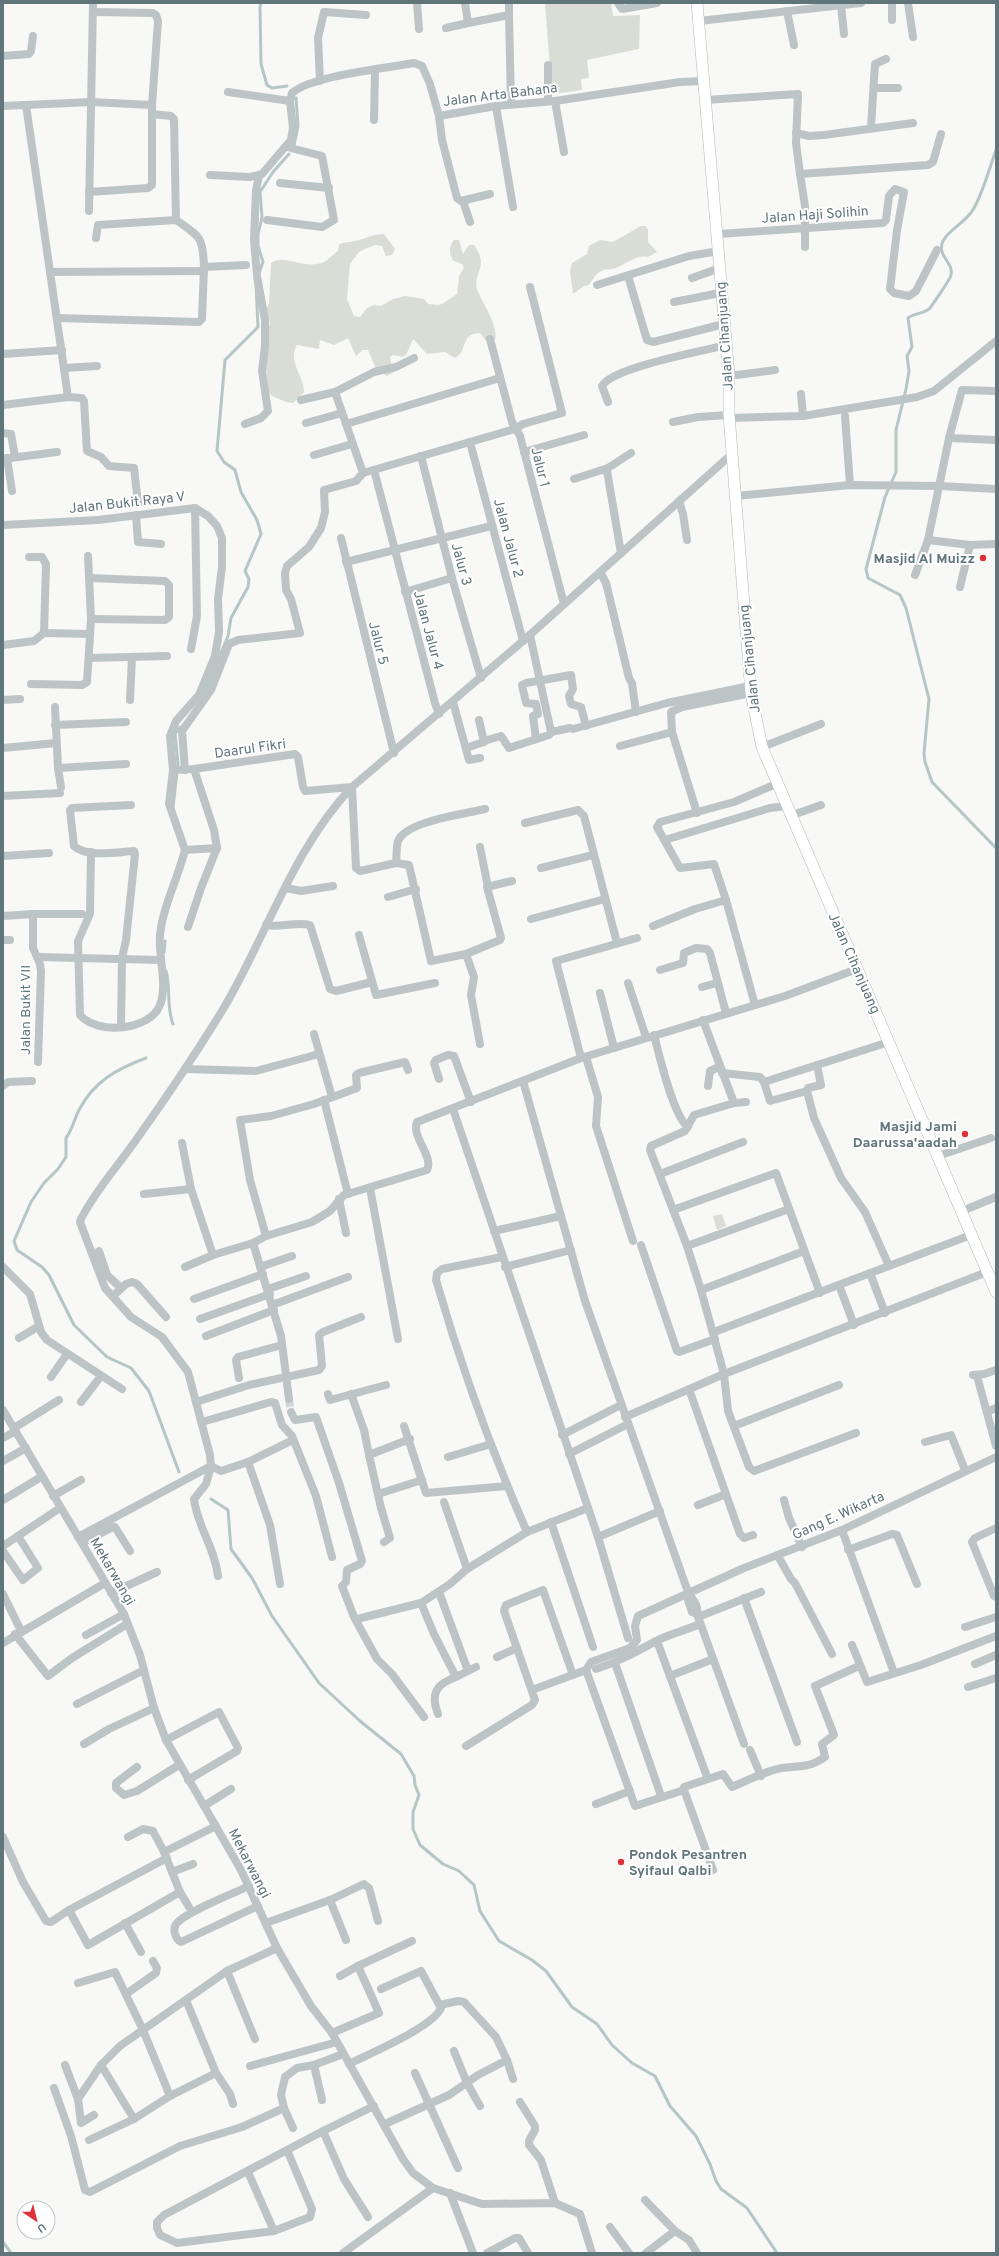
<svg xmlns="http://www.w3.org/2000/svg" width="999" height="2256" font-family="Overpass,sans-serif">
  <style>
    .green { fill: #daddd5 }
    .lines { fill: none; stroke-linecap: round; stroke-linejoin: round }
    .stream { stroke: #b4c6c5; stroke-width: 3 }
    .street-tunnel { stroke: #d2d8d7; stroke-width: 8; stroke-dasharray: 8 4; stroke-linecap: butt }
    .secondary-casing { stroke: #b0b9bb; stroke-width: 12 }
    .street { stroke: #bdc4c6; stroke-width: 8 }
    .secondary { stroke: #fff; stroke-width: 11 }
    .poi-dot { fill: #dd323b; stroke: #fff; stroke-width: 1.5 }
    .labels { text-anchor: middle; stroke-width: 4; stroke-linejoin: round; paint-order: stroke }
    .street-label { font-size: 14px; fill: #60767a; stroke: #fff }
    .poi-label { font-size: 14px; font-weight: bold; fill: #60767a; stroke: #fff; text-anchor: end }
  </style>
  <rect width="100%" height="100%" fill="#f8f8f6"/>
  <g class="green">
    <path d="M545,3H611L613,16L640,15L639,49L587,60L589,78L581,79L582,90L552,94Z"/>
    <path d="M641,226H645L648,229V242L657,252L648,257C638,254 625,264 616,268C610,270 604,268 598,273C594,276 592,281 589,285L584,286L573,294L570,271L572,263L587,254L589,246L600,240L613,242Z"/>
    <path d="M384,234L395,249L392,255L386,256L382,246L376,245L367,248L359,252L350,264L347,299L354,316L360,317L367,308L374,305L381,306L393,299L405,296L424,299L428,304L438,305L442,304L457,294L459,276L464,268L462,264L454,261C448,256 449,245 454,240H459L463,254L469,245H474C477,250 481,256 481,262C481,271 474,279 477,289C482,303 501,328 494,342H487L480,333C460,333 468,352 455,358L445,352L427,354L413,339L406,355L402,357L393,355L390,357L393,373L387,376L376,369L368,350H363L356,356L348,338L334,345L320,340L319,349L297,345C287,361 304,376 304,392L293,403C288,403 274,398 270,394C267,389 264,342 265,335C266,330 269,328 270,323L266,311L269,303L271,263C285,254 298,267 317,264C326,263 331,256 338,251L339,245C344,241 349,243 355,241C365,239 372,234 384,234Z"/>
    <path d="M722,1214L726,1226L717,1230L713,1216Z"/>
  </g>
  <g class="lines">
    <g class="stream">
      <path d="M261,3L260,7L261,64L267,85L272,88L287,86"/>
      <path d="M294,145L298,126L296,98"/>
      <path d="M996,150C989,169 984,190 974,208C967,222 950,228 943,241C936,256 954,262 951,275C951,278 933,304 930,308C925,314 914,313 908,318L912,347L907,356L909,371L906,389L896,430V472L885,497L866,569L868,578L900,595L906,608L929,699L924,753L925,762L932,782L996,848"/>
      <path d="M259,273L263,262L258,246V234L262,217L260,192L273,172L289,154"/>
      <path d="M204,693L228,636L231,618L248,587L249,579L245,571L261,534L257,520L241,492L235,470L224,462L217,451L225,360L258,327L256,284"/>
      <path d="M173,807L178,764L175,734L180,727"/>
      <path d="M164,952L165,941"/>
      <path d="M166,971C171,988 166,1006 173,1024"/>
      <path d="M146,1058C117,1069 94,1081 79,1110C74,1120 72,1130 66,1138V1157L58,1169L44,1183L31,1202L14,1241L17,1250L42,1267L49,1275L74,1325L107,1357L131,1368L149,1391L179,1472"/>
      <path d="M211,1499L228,1510L231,1549L252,1578L272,1616L319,1683L360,1721L401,1754L414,1776L415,1785L419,1795L413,1812V1829L420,1845L443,1864L459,1871L474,1885L480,1911L499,1941L532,1960L546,1971L572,2007L597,2024L612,2045L632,2063L655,2076L670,2106L696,2136L710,2164L716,2181L721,2189L747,2208L777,2253"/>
      <path d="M3,2242L11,2253"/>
    </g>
    <path class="street-tunnel" d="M289,1399L291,1412"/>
    <g class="secondary-casing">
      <path id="secondary" d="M697,3L729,376V415L751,693L762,747L996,1292"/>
    </g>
    <g class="street">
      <path d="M417,3L419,29"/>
      <path d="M465,3L468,23L509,15L511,104"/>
      <path d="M509,3V15"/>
      <path d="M618,3L622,9L657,3"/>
      <path d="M892,3V20"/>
      <path d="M908,3L913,37"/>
      <path d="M841,5L844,34"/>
      <path d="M787,11L794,45"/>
      <path d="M699,21L861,3"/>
      <path d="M446,28L468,23"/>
      <path d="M3,56L29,54L31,51L33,36"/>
      <path d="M548,65V101"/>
      <path d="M320,81L318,38L324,12L366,15"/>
      <path d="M874,88H898"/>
      <path d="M228,92L290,101"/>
      <path d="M705,100L798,94L796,143L800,174"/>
      <path d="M555,101L564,152"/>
      <path d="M26,105L68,397"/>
      <path d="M3,106L91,102L152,105"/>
      <path d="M496,106L513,207"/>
      <path d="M152,114L171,116L174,119L176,220"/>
      <path d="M439,116L442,140L457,198L461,201L490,194"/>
      <path d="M374,120L375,70"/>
      <path d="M871,127L875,64L886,59"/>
      <path d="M796,133L809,136L824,135L913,123"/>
      <path d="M210,175L250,177L262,174L291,140L293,128L290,101L292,93C311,76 386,68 414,63L422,66L430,84L439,116L496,106L555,101L680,82L704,81"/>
      <path d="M280,183L329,188"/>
      <path d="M89,192L148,188L152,185V105L158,21L156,15L153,13L93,12"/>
      <path d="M463,201L470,222"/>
      <path d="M89,211L93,3"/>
      <path d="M267,220L322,227L334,220L322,156L287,147"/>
      <path d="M718,234L883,223L886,220L889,196L895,189L904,192L897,230L890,289L894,293L909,296L916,291L937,250"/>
      <path d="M96,238L98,225L176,220C200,237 203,236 204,267L246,265"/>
      <path d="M805,247V206L800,174L928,165L933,162L941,134"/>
      <path d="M50,272L204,271"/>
      <path d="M628,276L647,340L653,342L724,324"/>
      <path d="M692,278L720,268"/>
      <path d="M597,285L689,256L719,251"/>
      <path d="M674,302L720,293"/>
      <path d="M57,318L199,322L202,319L204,267"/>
      <path d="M490,339L512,422L520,436L564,604"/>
      <path d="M3,354L62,350"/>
      <path d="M64,368L97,366"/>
      <path d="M729,376L775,370"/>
      <path d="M335,392L363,473L515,429L523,424L562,413L530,287"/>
      <path d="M801,394L803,416"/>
      <path d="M301,400L335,392L374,372L396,367L414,358"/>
      <path d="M608,402L602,386C613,367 701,352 725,345"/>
      <path d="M3,405L68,397L82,398L84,401L87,451L101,457L109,466L134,468L138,503"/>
      <path d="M845,416L850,485"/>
      <path d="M730,418L803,416L917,397L934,391L996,341"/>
      <path d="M673,422L698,417L729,415"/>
      <path d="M306,423L342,413"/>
      <path d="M245,424L261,418L268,411L262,371L265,346V320L257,276L254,240L256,190L259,176"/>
      <path d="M346,424L500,378"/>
      <path d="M3,433L11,434L15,457"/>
      <path d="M949,438L996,440"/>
      <path d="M470,442L523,641"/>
      <path d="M524,452L584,435"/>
      <path d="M314,455L352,444"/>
      <path d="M421,456L452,578L481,678"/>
      <path d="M7,458L12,491"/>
      <path d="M3,459L57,452"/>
      <path d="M374,470L435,703L439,714"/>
      <path d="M574,479L608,468"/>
      <path d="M736,496L850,485L940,486L996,489"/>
      <path d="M679,501L683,514L687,540"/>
      <path d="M136,515L138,542L161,544"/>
      <path d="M3,525L98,520L195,508L208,516L217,526L222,538V567L218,599L219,632L215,656L199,695L176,721L170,736L173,770L169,804L185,850"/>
      <path d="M341,538L394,753"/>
      <path d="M928,540L970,545L996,544"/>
      <path d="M621,553L607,471L608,468L631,453"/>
      <path d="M346,562L491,526"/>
      <path d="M600,572L606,583L629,678L632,683L636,712"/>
      <path d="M915,575L928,540L949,438L962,390L996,391"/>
      <path d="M89,578L165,581L169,585V617L165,620L91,619"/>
      <path d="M960,587L970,545"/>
      <path d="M405,592L452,578"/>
      <path d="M44,633L90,634"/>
      <path d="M530,635L551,732"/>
      <path d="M3,645L34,641L44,633L46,564L42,557H29"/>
      <path d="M191,649L197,616L195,508"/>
      <path d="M89,658L167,656"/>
      <path d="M31,684L82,685L87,682L91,619L88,556"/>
      <path d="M3,700L20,699"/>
      <path d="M130,700L132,657"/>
      <path d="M453,702L469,760L480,758"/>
      <path d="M55,707L58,768L61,787"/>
      <path d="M55,725L126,722"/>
      <path d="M536,739L533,716L538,714L536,704L526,703L522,685L526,683L571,675L573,689L569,696L571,704L581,707L586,726"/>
      <path d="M484,741L501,736L509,748L549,735L551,732L570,728L573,729L667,703L750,686"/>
      <path d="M620,746L672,732"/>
      <path d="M762,747L821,724"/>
      <path d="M3,748L56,743"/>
      <path d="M466,748L484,742L479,720"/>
      <path d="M58,768L126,764"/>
      <path d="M173,770L194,769L295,754L298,757L303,787L305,791L352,787"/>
      <path d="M185,770L182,731L211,690L229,644L238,640L300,633L291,599L286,590L285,573L287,566L309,547L321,528L325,512L324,490L356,481L363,473"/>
      <path d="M352,787L356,868L360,871L396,863L409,865L431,961L466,954L500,940L501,938L487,887L512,881"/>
      <path d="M3,796L60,793"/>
      <path d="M697,813L672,732L671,712L682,707L751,693"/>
      <path d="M790,816L821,805"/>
      <path d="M525,823L578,810L584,816L617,943"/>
      <path d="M665,840L770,808L786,806"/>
      <path d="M480,847L488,887"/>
      <path d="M185,850L217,848"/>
      <path d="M91,852L90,914L78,941L80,1015C97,1035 150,1031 160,1005C168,984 158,957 160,935C163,906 178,878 185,850"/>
      <path d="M3,856L49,853"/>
      <path d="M396,863C397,856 396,847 398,841C406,821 465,814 485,809"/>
      <path d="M541,868L593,855"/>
      <path d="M286,888L301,891L333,886"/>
      <path d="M388,897L416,889"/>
      <path d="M33,914H82"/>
      <path d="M3,916L33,914V948L40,964L41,971L38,1062"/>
      <path d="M531,919L605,899"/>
      <path d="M266,925C281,928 297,921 310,925L330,989L336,991L372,982"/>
      <path d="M653,926L695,909L726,900"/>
      <path d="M188,927L201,888L217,848L214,830L194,769"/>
      <path d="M359,935L376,995L435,983"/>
      <path d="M3,940H10"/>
      <path d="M466,954L474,977L471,995L480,1044"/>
      <path d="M38,957L160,960"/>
      <path d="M660,970L683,963L684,953L696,948L707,949L710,953L726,1013"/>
      <path d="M628,983L646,1037"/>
      <path d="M702,987L717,983"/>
      <path d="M600,993L614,1048"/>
      <path d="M755,1005L726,900L714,864L680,868L657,827L660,822L734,802L776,784"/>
      <path d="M703,1020L734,1103"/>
      <path d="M121,1027L122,958L126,940L135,854L134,851C117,852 87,858 74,846L70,810L72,808L131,805"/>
      <path d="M314,1034L332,1097"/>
      <path d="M654,1035C659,1054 673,1116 688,1127"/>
      <path d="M586,1057L598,1097L596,1126L633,1241"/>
      <path d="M581,1058L556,961L637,938"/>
      <path d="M817,1065L821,1085L808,1088L807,1091L770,1101L764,1082L889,1042"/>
      <path d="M185,1069L256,1071L319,1054"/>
      <path d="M722,1073L760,1077L764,1082"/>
      <path d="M439,1079L434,1063L436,1060L448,1055L454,1056L471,1102"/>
      <path d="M523,1081L585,1301L688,1592C692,1599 699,1605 697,1614L744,1744"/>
      <path d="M3,1086L8,1082L32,1081"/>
      <path d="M708,1086L710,1071L719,1067"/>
      <path d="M807,1091L814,1118L841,1178L865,1212L889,1266"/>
      <path d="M324,1100L348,1194"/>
      <path d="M746,1102L734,1103L694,1115L685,1131L651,1146L650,1150L687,1246L701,1290L724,1374L728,1411L749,1467L754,1471L856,1433"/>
      <path d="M453,1109L598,1537L628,1638"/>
      <path d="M182,1143L191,1189L213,1255"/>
      <path d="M938,1156L991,1138"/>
      <path d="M660,1174L743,1142"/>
      <path d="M370,1188L398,1339"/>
      <path d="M144,1194L191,1189"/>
      <path d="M339,1199L346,1233"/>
      <path d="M673,1210L776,1173L820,1293"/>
      <path d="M962,1211L996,1197"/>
      <path d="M494,1231L561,1216"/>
      <path d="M266,1236L250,1180L240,1120L271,1116L314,1104L357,1088L356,1075L359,1073L405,1062L408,1070"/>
      <path d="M641,1245L677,1351L679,1352L715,1339"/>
      <path d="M687,1246L789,1209"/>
      <path d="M99,1251L107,1275L121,1288"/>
      <path d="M502,1257L442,1269L437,1273L436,1280C461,1366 491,1450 527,1532"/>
      <path d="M3,1267L30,1294L41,1332L47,1340L122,1389"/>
      <path d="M185,1267L213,1255L253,1243"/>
      <path d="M260,1267L292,1256"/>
      <path d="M505,1267L571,1250"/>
      <path d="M870,1273L885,1313"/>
      <path d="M839,1285L854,1325"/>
      <path d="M268,1289L306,1276"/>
      <path d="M701,1290L804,1251"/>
      <path d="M113,1296L126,1284L132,1282L137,1284L166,1317"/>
      <path d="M194,1299L263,1274"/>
      <path d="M272,1305L348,1277"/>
      <path d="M200,1319L270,1294"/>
      <path d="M714,1332L971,1235"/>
      <path d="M206,1336L274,1310"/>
      <path d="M19,1338L39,1326"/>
      <path d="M973,1375L984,1374L996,1370"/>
      <path d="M977,1376L996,1446"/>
      <path d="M51,1377L67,1354"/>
      <path d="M239,1378L236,1360L238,1357L282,1345"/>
      <path d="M689,1389L740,1534L744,1538L753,1535"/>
      <path d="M328,1394L330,1400L386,1385"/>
      <path d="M351,1394L364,1430L369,1455L410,1439"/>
      <path d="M289,1399L281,1336L253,1243L266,1236L312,1222L330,1211L344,1195L427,1170C434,1156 411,1137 417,1122L581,1058L785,996L857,969"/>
      <path d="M81,1402L101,1376"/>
      <path d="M196,1402L249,1385L319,1370L322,1366L319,1335L323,1332L361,1317"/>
      <path d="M3,1410L124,1614L140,1655L154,1708L166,1740L241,1870L277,1948L311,2006L332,2033L403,2159L413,2173L433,2188L482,2204L555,2203L580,2214L592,2253"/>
      <path d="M291,1412L295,1420L316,1417L339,1483L362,1561L360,1564L347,1570L346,1582L342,1586L354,1617L377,1659L392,1674L424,1717"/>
      <path d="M987,1412L996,1408"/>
      <path d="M625,1417L724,1374L987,1272"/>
      <path d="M202,1422L271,1402L275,1403L282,1425L292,1436L316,1496L332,1557"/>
      <path d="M404,1426L426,1493L507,1486"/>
      <path d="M734,1426L839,1385"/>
      <path d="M14,1428L59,1400"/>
      <path d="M562,1435L621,1405"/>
      <path d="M3,1438L16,1431"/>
      <path d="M925,1442L951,1435L965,1470"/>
      <path d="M569,1454L628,1424"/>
      <path d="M369,1455L381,1508L390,1538L384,1542"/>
      <path d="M448,1457L491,1444"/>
      <path d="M3,1461L26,1448"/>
      <path d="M248,1462L270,1525L280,1584"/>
      <path d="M211,1466L221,1471L248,1462L293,1440"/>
      <path d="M378,1494L422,1480"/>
      <path d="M53,1496L81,1480"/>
      <path d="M3,1500L41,1477"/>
      <path d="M784,1500L789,1518L802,1547"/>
      <path d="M444,1502L467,1569"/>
      <path d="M698,1505L726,1494"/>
      <path d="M551,1522L593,1647"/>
      <path d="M996,1528L975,1538L972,1542L994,1596L996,1597"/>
      <path d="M842,1530L893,1670"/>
      <path d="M78,1537L211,1466"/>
      <path d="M598,1537L660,1511"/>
      <path d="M82,1543L113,1527H115L130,1551"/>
      <path d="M3,1546L60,1508"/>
      <path d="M848,1550L892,1534L897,1535L917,1584"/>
      <path d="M3,1551L23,1580L38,1568L18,1536"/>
      <path d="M778,1556L791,1579L795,1583L832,1654"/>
      <path d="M218,1576C215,1548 197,1526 194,1499L206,1484L211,1466L210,1455L188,1372L162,1337L131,1317L105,1288L80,1222L81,1219C95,1191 118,1166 136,1140C166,1098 195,1055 222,1011C266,938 292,850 352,787L523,641L733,453"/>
      <path d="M439,1592L468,1671"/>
      <path d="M111,1593L157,1572"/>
      <path d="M3,1594L21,1631"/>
      <path d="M689,1595L688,1600L692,1612L697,1614"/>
      <path d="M744,1598L797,1742"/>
      <path d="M421,1603L434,1634L456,1677L476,1667"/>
      <path d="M698,1617L761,1592"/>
      <path d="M361,1618L421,1603L450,1584L467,1569L527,1532L588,1508"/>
      <path d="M965,1627L996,1617"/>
      <path d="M15,1634L48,1676L72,1658L127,1624"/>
      <path d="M86,1635L124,1614"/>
      <path d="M657,1641L706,1774"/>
      <path d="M3,1643L105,1583"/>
      <path d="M852,1645L867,1682L921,1665L996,1636"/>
      <path d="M497,1657L517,1648"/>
      <path d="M615,1663L660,1793"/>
      <path d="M975,1664L996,1655"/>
      <path d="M596,1669C618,1662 636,1652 656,1641C670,1634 686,1630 700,1624"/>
      <path d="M586,1670L635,1806L684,1790V1787L723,1774L732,1787C746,1781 768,1770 782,1768C800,1766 809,1768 825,1757L822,1744L834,1735L815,1686L859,1666"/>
      <path d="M670,1676L713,1659"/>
      <path d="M968,1687L996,1678"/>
      <path d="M532,1690L586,1670L591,1662L630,1648L637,1640L635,1626L638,1616L744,1568L842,1530L996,1457"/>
      <path d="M77,1704L144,1670"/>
      <path d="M438,1714C430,1694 436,1684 456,1677"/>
      <path d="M166,1740L219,1712L238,1748L237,1751L188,1780"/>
      <path d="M84,1744L109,1729L154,1708"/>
      <path d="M466,1746L532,1705L535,1700L504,1611L506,1605L543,1590L573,1675"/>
      <path d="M750,1750L761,1776"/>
      <path d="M137,1767L116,1783V1788L124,1795L137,1791L179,1765"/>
      <path d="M684,1790L713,1870"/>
      <path d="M596,1804L630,1791"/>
      <path d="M204,1806L231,1789"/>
      <path d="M3,1837L23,1882L46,1921L51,1922L69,1910"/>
      <path d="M128,1837L143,1829L153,1831L164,1852"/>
      <path d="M167,1858L69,1910L88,1945L180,1892"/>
      <path d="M172,1872L193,1864"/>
      <path d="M249,1886C232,1894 188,1911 177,1923C172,1928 175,1939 181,1942L258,1906"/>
      <path d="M330,1900L346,1940"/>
      <path d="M189,1907L180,1892L164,1852L216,1826"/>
      <path d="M125,1923L141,1952"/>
      <path d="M266,1923L330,1900L364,1884L369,1888L378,1921"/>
      <path d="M227,1971L255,2039"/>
      <path d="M340,1976L358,1966"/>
      <path d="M78,1983L115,1972L143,2030L170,2096"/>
      <path d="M126,1994L156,1973L157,1968L153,1961"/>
      <path d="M186,2000L216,2073L230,2094L233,2104"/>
      <path d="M332,2033L379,2013L358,1966L412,1941"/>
      <path d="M454,2051L467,2083L480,2106"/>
      <path d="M507,2060L513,2079"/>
      <path d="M349,2064C369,2054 433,2027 441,2008L421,1971L381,1989"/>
      <path d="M65,2065L78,2099"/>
      <path d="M101,2065L134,2119L170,2096L216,2073"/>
      <path d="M314,2065L322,2100"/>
      <path d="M250,2066L337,2042"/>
      <path d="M415,2073L458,2168"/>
      <path d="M54,2088L71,2136L85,2190L90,2192L180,2146L242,2127L284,2108L281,2095L285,2077L297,2068L314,2065L343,2054"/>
      <path d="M520,2102L535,2126V2130L529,2141V2145L541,2160L555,2203"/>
      <path d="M284,2108L293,2128"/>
      <path d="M94,2115L81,2123L78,2099L101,2065L120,2046L227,1971L277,1948"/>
      <path d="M385,2124L449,2095L478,2075L507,2060L496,2037L464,2002L458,2001L440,2005"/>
      <path d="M323,2131L344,2179L368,2217"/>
      <path d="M89,2140L134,2119"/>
      <path d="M287,2150L312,2209L310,2217L274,2231L177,2243L160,2235L157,2228V2222L164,2215L323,2131L374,2106"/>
      <path d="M248,2172L274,2231"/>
      <path d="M450,2193L473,2253"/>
      <path d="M645,2200L675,2231L689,2240L697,2253"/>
      <path d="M610,2227L629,2253"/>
      <path d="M343,2253L433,2188"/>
      <path d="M487,2253L515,2238H519L528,2253"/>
      <path d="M646,2253L675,2231"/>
    </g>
    <use href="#secondary" class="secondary"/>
  </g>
  <g class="poi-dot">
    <circle cx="983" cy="558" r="4"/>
    <circle cx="965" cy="1134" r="4"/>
    <circle cx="621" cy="1862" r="4"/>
  </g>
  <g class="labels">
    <g class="street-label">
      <text transform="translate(500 94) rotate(-7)" y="5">Jalan Arta Bahana</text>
      <text transform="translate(815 214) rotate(-4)" y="5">Jalan Haji Solihin</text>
      <text transform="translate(724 336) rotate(-94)" y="5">Jalan Cihanjuang</text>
      <text transform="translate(541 467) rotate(76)" y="5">Jalur 1</text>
      <text transform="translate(127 502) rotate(-6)" y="5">Jalan Bukit Raya V</text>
      <text transform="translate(509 538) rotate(75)" y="5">Jalan Jalur 2</text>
      <text transform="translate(462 564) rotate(75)" y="5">Jalur 3</text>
      <text transform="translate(429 630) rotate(75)" y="5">Jalan Jalur 4</text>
      <text transform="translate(379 643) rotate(76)" y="5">Jalur 5</text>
      <text transform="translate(749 659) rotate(-96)" y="5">Jalan Cihanjuang</text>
      <text transform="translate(250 748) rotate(-8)" y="5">Daarul Fikri</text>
      <text transform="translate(855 963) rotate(66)" y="5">Jalan Cihanjuang</text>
      <text transform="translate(25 1010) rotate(-90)" y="5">Jalan Bukit VII</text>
      <text transform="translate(838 1515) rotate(-24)" y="5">Gang E. Wikarta</text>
      <text transform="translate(113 1571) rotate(60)" y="5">Mekarwangi</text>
      <text transform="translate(250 1863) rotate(63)" y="5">Mekarwangi</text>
    </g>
    <g class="poi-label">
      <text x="975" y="563">Masjid Al Muizz</text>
      <text x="957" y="1131">Masjid Jami<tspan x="957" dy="16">Daarussa'aadah</tspan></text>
      <text x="629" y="1859" text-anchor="start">Pondok Pesantren<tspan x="629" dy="16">Syifaul Qalbi</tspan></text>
    </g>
  </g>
  <rect width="999" height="2256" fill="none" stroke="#60767a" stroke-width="8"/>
  <g transform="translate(36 2220) rotate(145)"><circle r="19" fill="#ffffff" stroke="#bfc8ca"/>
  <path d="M0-3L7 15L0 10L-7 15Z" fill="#dd323b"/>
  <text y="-6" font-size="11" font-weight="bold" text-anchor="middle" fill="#60767a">U</text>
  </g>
</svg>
